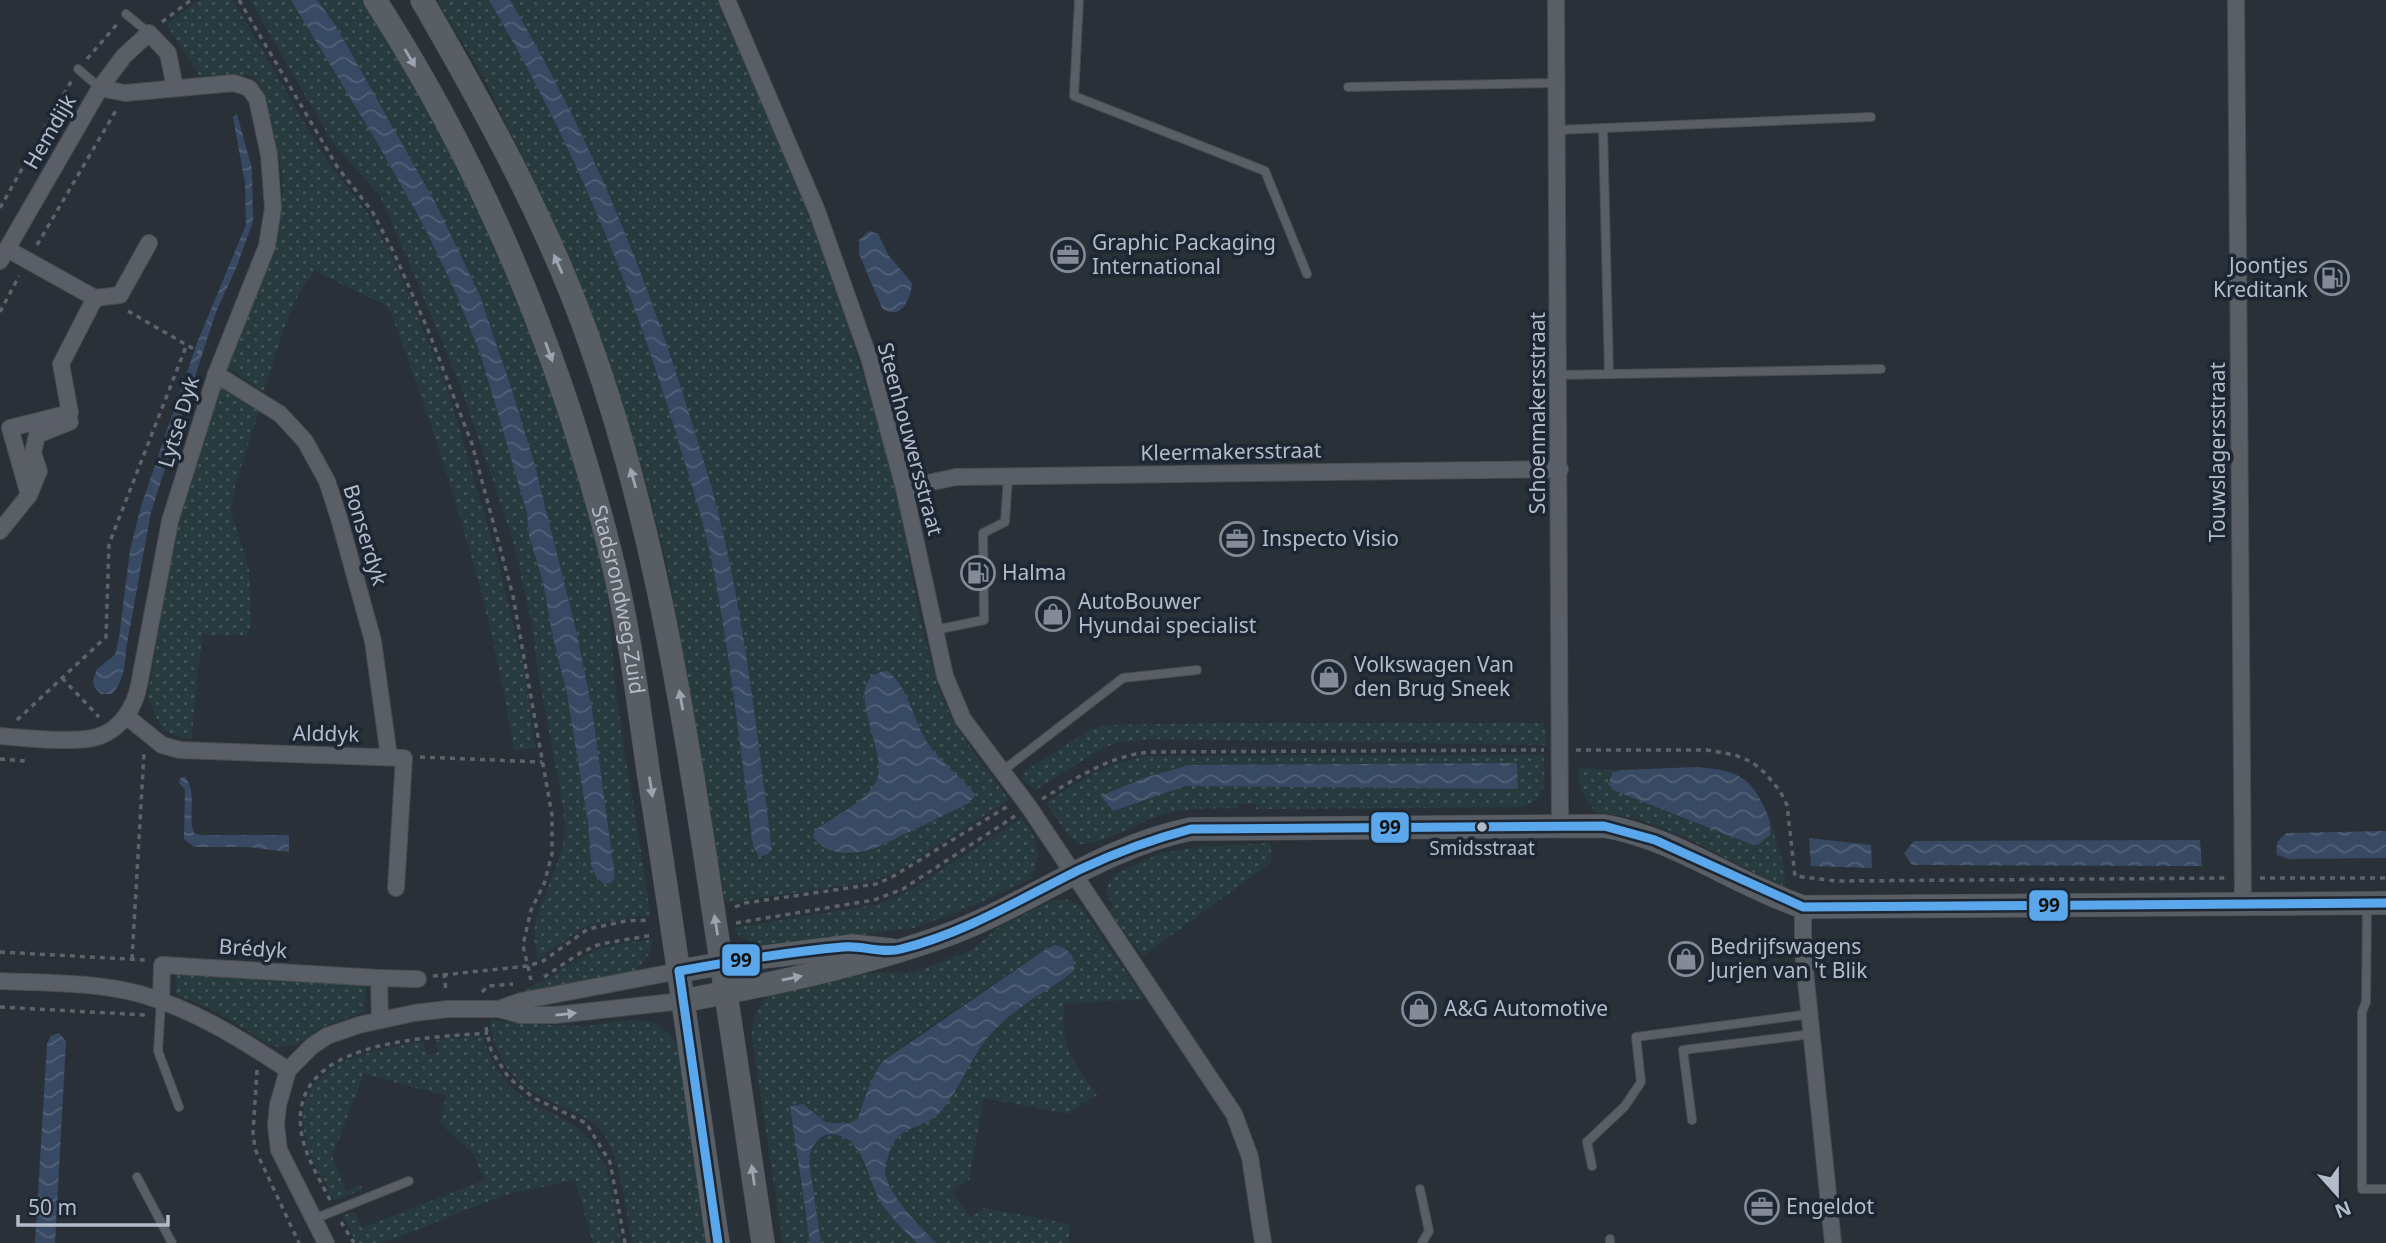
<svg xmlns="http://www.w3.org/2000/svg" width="2386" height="1243" font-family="'Noto Sans',sans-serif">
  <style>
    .grass { fill: url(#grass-dots); fill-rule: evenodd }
    .water { fill: url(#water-waves) }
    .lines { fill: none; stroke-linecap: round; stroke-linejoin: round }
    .lane-casing { stroke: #484c53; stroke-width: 10 }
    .street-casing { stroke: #484c53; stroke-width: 18 }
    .secondary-casing { stroke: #484c53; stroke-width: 24 }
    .path { stroke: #5d636a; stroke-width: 3.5; stroke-dasharray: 5 5; stroke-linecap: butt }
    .lane { stroke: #5a5e66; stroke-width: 8 }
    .street { stroke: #5a5e66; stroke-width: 16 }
    .secondary { stroke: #595d64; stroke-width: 23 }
    .bus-1-casing { stroke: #1d2633; stroke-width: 14 }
    .bus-1 { stroke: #5aa8eb; stroke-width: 9 }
    .oneway { fill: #9da4b0 }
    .oneway2 { fill: #a2a9b5 }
    .bus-dot { fill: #b4bcc9; stroke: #1d2633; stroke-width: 2.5 }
    .labels { text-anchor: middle; stroke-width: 7; stroke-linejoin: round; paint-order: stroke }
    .bus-label { font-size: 19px; fill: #b4bcc9; stroke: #1d2633 }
    .street-label { font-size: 21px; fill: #b4bcc9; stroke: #1d2633 }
    .poi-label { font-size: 21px; fill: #b4bcc9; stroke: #1d2633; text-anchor: start }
    .line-badge { stroke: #1d2633; stroke-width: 2.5 }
    .pale-badge-label { font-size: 19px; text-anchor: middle; font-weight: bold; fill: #111 }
  </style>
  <defs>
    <pattern id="grass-dots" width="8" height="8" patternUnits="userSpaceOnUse" patternTransform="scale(1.75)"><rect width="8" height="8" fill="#273a3e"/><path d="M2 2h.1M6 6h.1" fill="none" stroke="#445559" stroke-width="1.8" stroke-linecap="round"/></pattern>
    <pattern id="water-waves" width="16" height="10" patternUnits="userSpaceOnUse" patternTransform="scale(1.75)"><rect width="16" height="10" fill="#384963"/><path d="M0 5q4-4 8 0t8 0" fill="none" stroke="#526178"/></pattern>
  </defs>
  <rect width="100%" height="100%" fill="#2a3038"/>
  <g class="grass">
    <path d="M199,0H233L325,158L367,212L392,256L419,319L448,390L495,550L525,673L535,748L514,750C490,598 443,454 390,310L383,304L315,271C287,303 278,352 264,392L227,367L276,240L282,198L283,176L271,122L255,76C241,72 216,77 200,76L166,24Z"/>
    <path d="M250,0H291L375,139L424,226L455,291L481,356L527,513L529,536L543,582L553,638L567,694L588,823L591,865L596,877L604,884L611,883L599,768L592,709L577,634L534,462L512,390L480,296L437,207L336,26L317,0H363C438,108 496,237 541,360C563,421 585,484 600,547C611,593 610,642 616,689C625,765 641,839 650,915L594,924L583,928L538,959L534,940L535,923L563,847L565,827L562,800L538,673L532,624L512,538L493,480L458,380L386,208L379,195L333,143Z"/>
    <path d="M437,0H489C566,130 624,267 669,411C683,458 699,505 710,553C730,650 740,749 753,846L756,854L772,848C759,749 748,648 727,550C717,502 702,454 687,407C643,265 586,128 510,0H716C738,52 764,102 786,155C822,244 852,338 880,430C908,518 911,612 943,698C957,735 987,768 1009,800L892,874L869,882L725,903L668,569L645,479L584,299L555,226L486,82ZM893,675L930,749L973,800L878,847L862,853L847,855L862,797L872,790L881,768L879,753L866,711L864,694L866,681Z"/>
    <path d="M219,385L259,411L235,486L231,511L249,569L251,624L247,635H203L198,667L192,738C163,738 156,721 148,696L180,506Z"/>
    <path d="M1232,723H1544L1547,745L1152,739L1116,743L1101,749L1036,790L1021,778L1028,769L1091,729L1105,725Z"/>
    <path d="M1544,755C1543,780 1551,798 1521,807L1256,809V804H1238V808C1216,809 1193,807 1172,812C1142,818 1110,843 1080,844L1069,836L1046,803C1083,779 1103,764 1147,756ZM1516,763L1518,789L1205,786H1185L1166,791L1144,778L1189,765Z"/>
    <path d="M1579,768L1621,770L1614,773L1770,835L1771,824L1785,870V887C1724,862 1665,816 1597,813C1583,798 1579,788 1579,768Z"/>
    <path d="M1022,818C1039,841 1042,852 1031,879L980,903L914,928L771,947C755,944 743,942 733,928L875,905L904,894Z"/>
    <path d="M1270,843L1272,862L1143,956L1108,912L1113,907L1106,890L1111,878L1120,872L1161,853L1195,847Z"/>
    <path d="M1066,899L1079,905L1145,999L1064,1004C1061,1050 1072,1059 1097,1095L1068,1114L984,1098L969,1180L952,1192L971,1217L984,1208L1069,1224V1243H936C921,1227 885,1194 885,1170C885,1165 888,1159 889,1154C898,1122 921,1133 939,1112C960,1090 969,1059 989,1036C1009,1012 1038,996 1064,978L1055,945L1045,949L906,1043L866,1092L858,1118L850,1123H827L803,1104L797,1162L810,1243H783L752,1038C751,1020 757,1007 770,994L862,973L915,972L970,951L998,928L1050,901Z"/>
    <path d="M652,939L649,954L639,967L624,977L525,995V989C549,980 565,966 588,954C607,944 631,943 652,939Z"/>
    <path d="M177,973L366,984L364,1012L327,1025L298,1044L279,1047L268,1044L219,1013L176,994Z"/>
    <path d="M490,1020C521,1023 553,1026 584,1026C605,1025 628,1017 650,1022C663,1026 671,1035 678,1046L710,1243H632C626,1213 620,1147 597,1126C587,1117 572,1111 560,1106C519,1088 495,1066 490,1020Z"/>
    <path d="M483,1036C490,1063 504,1086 528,1100C552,1115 577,1121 594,1145C613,1172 615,1212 621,1243H593L575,1180L505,1195L383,1243H357L343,1216L354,1211L362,1228L484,1180L473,1153L440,1124L446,1096L364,1074L332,1156L346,1191L361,1186L362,1190L334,1200C325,1181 311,1162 306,1141C287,1063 369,1051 424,1041L426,1054L437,1053L436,1040Z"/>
    <path d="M834,1134L845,1138L856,1148L875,1190L892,1217L917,1243H821L809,1161C810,1145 817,1137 834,1134Z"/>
  </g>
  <g class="water">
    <path d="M291,0H317L336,26L437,206L480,296L512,390L534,462L577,634L592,709L613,862L615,876L611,883L604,884L596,877L591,865L588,823L567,694L553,638L543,582L529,536L527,513L481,356L455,291L424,226L375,139Z"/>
    <path d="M489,0H510C586,128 643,265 687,407C702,454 717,502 727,550C748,648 759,749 772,849L768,854L759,857L753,846C740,749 730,650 710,553C699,505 683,458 669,411C624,266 566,131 489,0Z"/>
    <path d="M237,114L252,169L253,221L237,266L216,312L151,512L126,649C125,666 124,681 112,694H101L94,687L93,680L97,669L115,655L119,638L130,550L141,506L197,343L246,225L245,183L233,117Z"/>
    <path d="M869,231L878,234L889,256L912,283C911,299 901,322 882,308L859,254V240Z"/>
    <path d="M887,671C906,684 912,713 922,733C935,759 958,773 976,795L967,804L878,847C856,855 829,858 813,837L815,830C833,818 870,799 877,779C889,749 836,677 887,671Z"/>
    <path d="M1517,763L1518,789L1185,786L1113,811L1101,796L1144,778L1189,765Z"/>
    <path d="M1697,767C1727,770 1748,772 1762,803C1768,814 1772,823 1770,835L1758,845H1753L1613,790L1608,784L1613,773L1621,770Z"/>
    <path d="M185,777C198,794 187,814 194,833L201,835H289V852L247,847H194L184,839L185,790L179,783L180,778Z"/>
    <path d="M2386,831V858L2289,859L2277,855C2275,844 2278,839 2287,833Z"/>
    <path d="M1809,838L1871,845L1872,868L1811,866Z"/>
    <path d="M2200,840L2202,866L1912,865L1904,853L1914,841Z"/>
    <path d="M1055,945C1069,948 1076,957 1074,971C1045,993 1013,1008 989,1036C971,1056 960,1090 940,1112C922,1132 898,1122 889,1154C888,1158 885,1165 885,1169C885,1193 921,1227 936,1243H917C905,1231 893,1220 883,1206C869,1186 867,1153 847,1139C827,1126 810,1141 809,1161L821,1243H810L790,1106L803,1104L827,1123H850L858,1118C865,1097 870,1079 883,1061L1046,949Z"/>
    <path d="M59,1033L66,1041L55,1243H35L47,1044L51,1036Z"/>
  </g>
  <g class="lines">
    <g class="lane-casing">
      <g id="lane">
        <path d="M1079,0L1074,96L1265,171L1307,274"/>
        <path d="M126,14L149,33"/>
        <path d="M78,69L100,88"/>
        <path d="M1348,87L1556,83"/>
        <path d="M1603,128L1609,374"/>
        <path d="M1557,130L1871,117"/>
        <path d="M1559,375L1881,369"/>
        <path d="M935,630L984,620L983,533L1005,522L1008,476"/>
        <path d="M1001,772L1123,678L1197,670"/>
        <path d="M2367,906L2366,1002L2362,1012V1189H2386"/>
        <path d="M161,1001L158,1051L179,1107"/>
        <path d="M1692,1120L1683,1050L1812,1034"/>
        <path d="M1592,1166L1587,1142L1625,1106L1641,1082L1636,1037L1810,1014"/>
        <path d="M137,1177L172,1243"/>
        <path d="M1420,1189L1429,1231L1422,1243"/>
        <path d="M314,1219L409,1181"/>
        <path d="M1610,1239V1243"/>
      </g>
    </g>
    <g class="street-casing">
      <g id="street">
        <path d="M727,0L817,211L869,358L904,488L945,676L963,719L1029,807L1234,1114L1250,1157L1263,1243"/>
        <path d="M1556,0L1560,826"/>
        <path d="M2236,0L2243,903"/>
        <path d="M7,249L95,298L120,295L149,243"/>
        <path d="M0,261L100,88L124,56L149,33L168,53L175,88"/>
        <path d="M216,374L280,414L305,441L327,481L339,518L373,641L389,757"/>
        <path d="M904,488L956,477L1560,469"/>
        <path d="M29,495L39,471L33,453L37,435L70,422"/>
        <path d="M0,531L29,495L10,428L70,413L61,364L95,298"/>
        <path d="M126,716L162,745L180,750L404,758L396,888"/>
        <path d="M0,736C24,738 79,744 100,736C122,728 135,706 139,685L170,521L216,374L267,246L273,208L269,155L257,99L249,88L234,83L125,93L100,88"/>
        <path d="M1803,907V951L1833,1243"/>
        <path d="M379,978L418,979"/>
        <path d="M0,981C46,983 95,982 140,994C195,1010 241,1039 288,1070"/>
        <path d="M161,1001L162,965L379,978L380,1020"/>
        <path d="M499,1009L521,1001L679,971"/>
        <path d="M326,1243L279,1150L276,1125L278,1105L288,1070L312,1046L327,1036L359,1025L414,1013L448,1009H499L521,1015H556L682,1001"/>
      </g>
    </g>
    <g class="secondary-casing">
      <g id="secondary">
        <path id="s1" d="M375,0C484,169 561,356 610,551C629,625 638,702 649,777C674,932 695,1088 718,1243"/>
        <path d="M422,0C486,111 549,225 591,346C648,507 677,674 703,842C724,976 743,1109 763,1243"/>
        <path d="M679,971L756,958L853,946L891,950"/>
        <path d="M682,1001C772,984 861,966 947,935C1031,904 1102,847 1191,829L1604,826C1675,838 1735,884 1803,907L2386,903"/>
      </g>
    </g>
    <g class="path">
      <path d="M239,0L338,168L372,211L395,255L428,330L472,444L513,596L552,815V854L544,884L531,910L523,945L531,980"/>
      <path d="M162,22L191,0"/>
      <path d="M87,59L118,23"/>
      <path d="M0,208L72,80"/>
      <path d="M37,245L118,107"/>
      <path d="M128,311L206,356"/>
      <path d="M0,312L19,276"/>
      <path d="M62,678L99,717"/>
      <path d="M17,720L106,637L109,544L187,344"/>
      <path d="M1576,750H1707L1735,755L1752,762L1765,773L1780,791L1787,805L1795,876L1836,881L2228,878"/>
      <path d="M420,757L542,762"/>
      <path d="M0,759L23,761V754"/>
      <path d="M1042,799C1077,778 1108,756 1150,752L1544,750"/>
      <path d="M2260,878H2386"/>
      <path d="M735,907L745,903L876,884L892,877L1008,806"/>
      <path d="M736,923L874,900L903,889L1015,816"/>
      <path d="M0,952L146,960"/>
      <path d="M132,959L144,753"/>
      <path d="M444,973L446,992"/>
      <path d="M433,976L528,966L543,961L588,929L626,921L650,920"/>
      <path d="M544,977L580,953L600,944L653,935"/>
      <path d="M482,992L488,986L513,984"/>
      <path d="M0,1007L145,1015"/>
      <path d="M486,1027L491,1050L509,1078L534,1098L586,1123L610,1162L625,1243"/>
      <path d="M257,1070L253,1133L255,1149L299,1243"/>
      <path d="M330,1200C319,1178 304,1154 301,1130C289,1039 428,1038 488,1033"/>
      <path d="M341,1222L354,1243"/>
    </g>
    <use href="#lane" class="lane"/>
    <use href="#street" class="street"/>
    <use href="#secondary" class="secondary"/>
    <g class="bus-1-casing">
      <path id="bus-1" d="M718,1243L679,971C733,961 788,952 843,947C862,945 882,954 901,949C965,933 1022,898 1081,869C1117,852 1153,839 1191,829L1604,826L1655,840L1803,907L2386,903"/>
    </g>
    <use href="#bus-1" class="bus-1"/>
  </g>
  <defs><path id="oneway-solid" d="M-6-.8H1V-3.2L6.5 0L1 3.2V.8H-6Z" transform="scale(1.75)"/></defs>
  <g class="oneway">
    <use href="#oneway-solid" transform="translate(410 58) rotate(60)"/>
    <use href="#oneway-solid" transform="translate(558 264) rotate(-114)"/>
    <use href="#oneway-solid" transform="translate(549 352) rotate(70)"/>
    <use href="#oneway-solid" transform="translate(633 478) rotate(-106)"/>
    <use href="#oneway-solid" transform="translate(681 700) rotate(-100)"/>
    <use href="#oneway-solid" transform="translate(651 787) rotate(81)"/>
    <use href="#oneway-solid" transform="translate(716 925) rotate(-99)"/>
    <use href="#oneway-solid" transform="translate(792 978) rotate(-12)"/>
    <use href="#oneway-solid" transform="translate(753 1175) rotate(-98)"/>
  </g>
  <use class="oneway2" href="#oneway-solid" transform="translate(566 1014) rotate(-6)"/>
  <defs>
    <g id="office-ring" transform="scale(1.75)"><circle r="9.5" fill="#1d2633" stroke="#848b96" stroke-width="1.5"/><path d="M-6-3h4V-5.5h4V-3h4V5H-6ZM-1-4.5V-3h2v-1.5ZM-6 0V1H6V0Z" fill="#848b96"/></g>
    <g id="fuel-ring" transform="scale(1.75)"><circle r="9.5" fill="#1d2633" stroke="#848b96" stroke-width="1.5"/><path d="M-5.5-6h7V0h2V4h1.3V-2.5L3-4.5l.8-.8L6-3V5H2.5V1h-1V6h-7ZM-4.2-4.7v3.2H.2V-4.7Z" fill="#848b96"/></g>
    <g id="shop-ring" transform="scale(1.75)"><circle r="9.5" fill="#1d2633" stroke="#848b96" stroke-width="1.5"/><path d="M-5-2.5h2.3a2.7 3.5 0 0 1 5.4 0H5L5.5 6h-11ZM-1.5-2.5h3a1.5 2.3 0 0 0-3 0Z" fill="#848b96"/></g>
  </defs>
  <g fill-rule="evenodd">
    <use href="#office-ring" x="1068" y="255"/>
    <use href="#fuel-ring" x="2332" y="278"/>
    <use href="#office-ring" x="1237" y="539"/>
    <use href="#fuel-ring" x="978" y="573"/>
    <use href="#shop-ring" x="1053" y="614"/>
    <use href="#shop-ring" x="1329" y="677"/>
    <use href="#shop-ring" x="1686" y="959"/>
    <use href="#shop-ring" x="1419" y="1009"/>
    <use href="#office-ring" x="1762" y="1207"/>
  </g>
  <circle class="bus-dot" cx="1482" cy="827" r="6"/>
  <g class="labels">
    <g class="bus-label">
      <text x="1482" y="855">Smidsstraat</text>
    </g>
    <g class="street-label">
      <text transform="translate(50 132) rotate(-60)" y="7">Hemdijk</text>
      <text transform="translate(1538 413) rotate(-90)" y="7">Schoenmakersstraat</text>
      <text transform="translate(179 422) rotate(-73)" y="7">Lytse Dyk</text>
      <text transform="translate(910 439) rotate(75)" y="7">Steenhouwersstraat</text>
      <text transform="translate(1231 452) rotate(-1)" y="7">Kleermakersstraat</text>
      <text transform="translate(2218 452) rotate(-90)" y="7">Touwslagersstraat</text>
      <text transform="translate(365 535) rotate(73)" y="7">Bonserdyk</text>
      <text dy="7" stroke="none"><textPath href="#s1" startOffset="651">Stadsrondweg-Zuid</textPath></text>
      <text transform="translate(326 734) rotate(1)" y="7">Alddyk</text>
      <text transform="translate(253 949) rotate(4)" y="7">Brédyk</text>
    </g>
    <g class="poi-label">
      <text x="1092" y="250">Graphic Packaging<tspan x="1092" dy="24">International</tspan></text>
      <text x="2308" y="273" text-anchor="end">Joontjes<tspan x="2308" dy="24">Kreditank</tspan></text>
      <text x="1262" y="546">Inspecto Visio</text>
      <text x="1002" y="580">Halma</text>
      <text x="1078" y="609">AutoBouwer<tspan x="1078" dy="24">Hyundai specialist</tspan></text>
      <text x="1354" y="672">Volkswagen Van<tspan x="1354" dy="24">den Brug Sneek</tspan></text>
      <text x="1710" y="954">Bedrijfswagens<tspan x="1710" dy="24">Jurjen van 't Blik</tspan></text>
      <text x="1444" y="1016">A&amp;G Automotive</text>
      <text x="1786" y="1214">Engeldot</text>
    </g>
  </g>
  <g class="line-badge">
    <rect x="1370" y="811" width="40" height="33" rx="7" fill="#5aa8eb"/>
    <rect x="2028" y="889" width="41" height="33" rx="7" fill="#5aa8eb"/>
    <rect x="721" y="943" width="40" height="34" rx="7" fill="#5aa8eb"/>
  </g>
  <g class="pale-badge-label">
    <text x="1390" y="834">99</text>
    <text x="2049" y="912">99</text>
    <text x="741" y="967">99</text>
  </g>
  <g transform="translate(2337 1194) rotate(159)" stroke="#1d2633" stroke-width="5" paint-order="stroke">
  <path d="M0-5L12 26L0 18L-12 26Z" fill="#b4bcc9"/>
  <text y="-10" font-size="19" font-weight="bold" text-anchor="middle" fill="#b4bcc9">N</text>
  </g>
  <path d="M18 1215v10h150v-10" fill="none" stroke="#b4bcc9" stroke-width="3.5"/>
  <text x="28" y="1215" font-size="21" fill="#b4bcc9" stroke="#1d2633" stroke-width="5" paint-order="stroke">50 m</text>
</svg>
